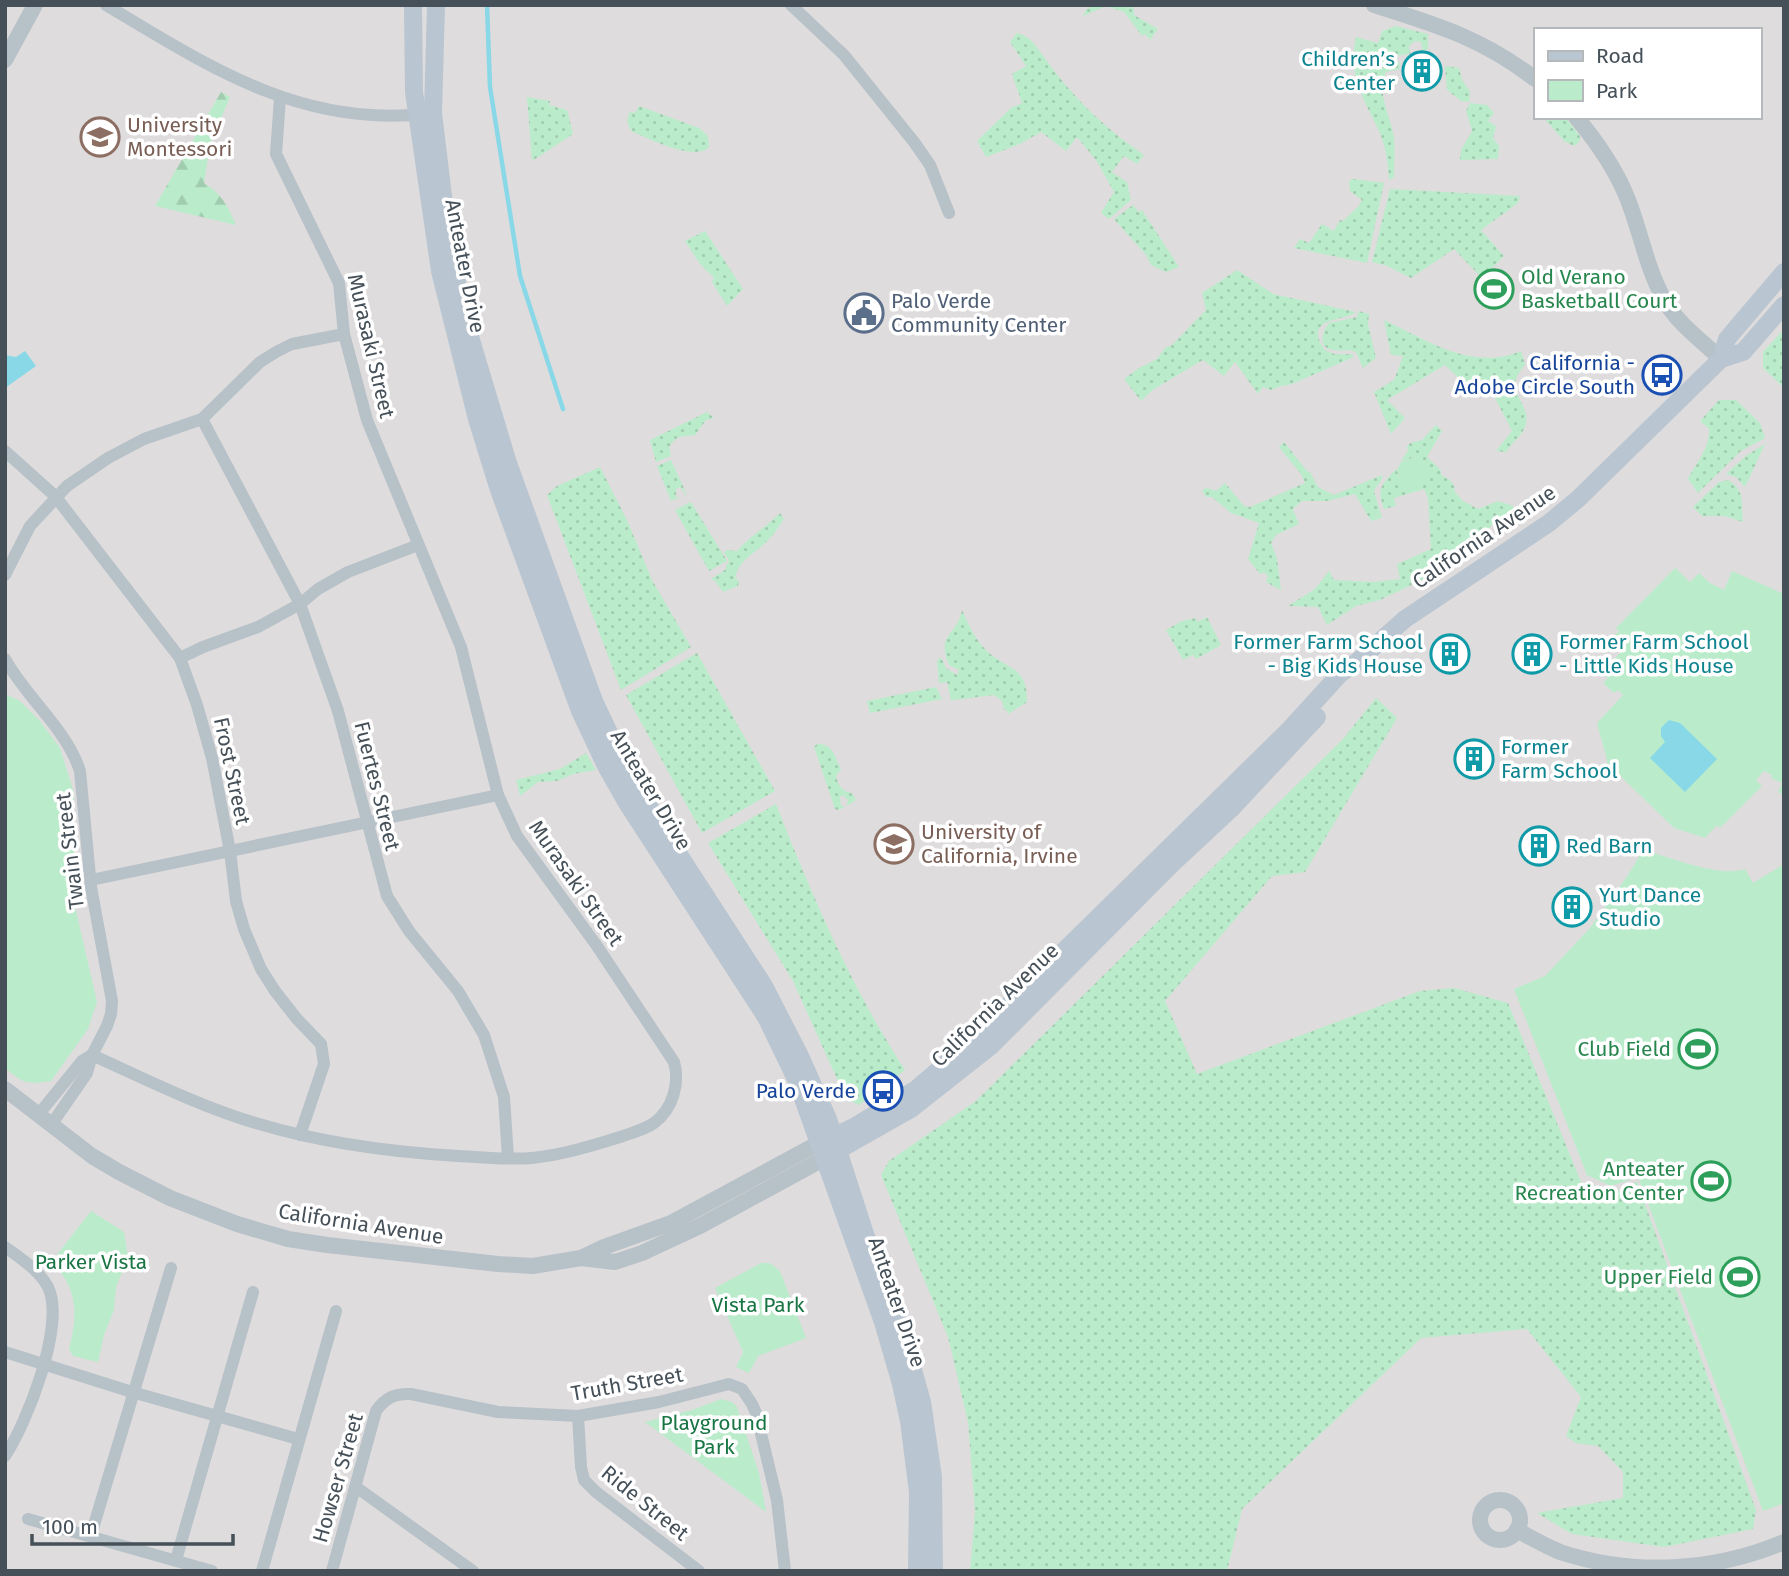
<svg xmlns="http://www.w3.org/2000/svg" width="1789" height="1576" font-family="'Fira Sans',sans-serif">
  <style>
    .education { fill: #dfdcdd; fill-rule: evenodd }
    .grass { fill: url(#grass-dots) }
    .forest { fill: url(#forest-firs) }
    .park { fill: #baeccb }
    .water { fill: #88d8e8 }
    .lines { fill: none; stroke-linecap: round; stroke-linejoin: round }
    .stream { stroke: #88d8e8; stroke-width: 4.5 }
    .minor { stroke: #b7c1c8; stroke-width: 12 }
    .tertiary { stroke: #b7c1c8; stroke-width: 16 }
    .secondary { stroke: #b9c5d0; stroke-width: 18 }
    .labels { text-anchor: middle; stroke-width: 7; stroke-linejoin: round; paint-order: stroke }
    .culture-label { font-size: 21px; fill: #0d838f; stroke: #fff; text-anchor: start }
    .education-label { font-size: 21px; fill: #785e54; stroke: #fff; text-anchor: start }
    .street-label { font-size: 21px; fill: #455058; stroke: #fff }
    .leisure-label { font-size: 21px; fill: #27864d; stroke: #fff; text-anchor: end }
    .service-label { font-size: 21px; fill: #4e5e75; stroke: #fff; text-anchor: start }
    .transit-label { font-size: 21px; fill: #164399; stroke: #fff; text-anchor: end }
    .park-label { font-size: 21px; fill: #197644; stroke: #fff }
  </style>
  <defs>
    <pattern id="grass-dots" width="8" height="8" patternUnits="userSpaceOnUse" patternTransform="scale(1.75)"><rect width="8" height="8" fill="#baeccb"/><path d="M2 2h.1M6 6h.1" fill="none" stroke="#a1ccb0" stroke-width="1.8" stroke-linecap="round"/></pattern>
    <pattern id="forest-firs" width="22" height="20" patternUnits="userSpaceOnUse" patternTransform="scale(1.75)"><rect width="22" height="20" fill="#baeccb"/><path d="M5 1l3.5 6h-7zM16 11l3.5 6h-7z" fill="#a1ccb0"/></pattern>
  </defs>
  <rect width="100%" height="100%" fill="#eeebec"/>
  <path class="education" d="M5,5H1784V1571H5ZM1535,30H1759V117H1535Z"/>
  <g class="grass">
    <path d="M1094,5H1133L1134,15L1158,29L1150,40L1145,34L1142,36L1124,12L1106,6L1083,16L1086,10Z"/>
    <path d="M1396,26L1428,34V49L1423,51L1421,42L1415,41L1409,46L1410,54L1391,56L1399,62L1400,69L1386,72C1376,93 1391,117 1394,138C1395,151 1394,164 1394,177L1389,180C1388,163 1386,147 1379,131C1364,98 1347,76 1356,37L1378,43L1382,31Z"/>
    <path d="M1017,33C1031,36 1039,50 1047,61C1075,100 1106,129 1144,155L1137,164L1124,156L1112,172L1127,182L1131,200L1109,219L1101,213L1114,192L1096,160L1077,137L1066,151L1041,132L1020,144L986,157L977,141L1011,108L1022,103L1012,74L1026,66L1010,42Z"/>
    <path d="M1445,66L1459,68L1462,80L1470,91L1469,102L1461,101L1447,90Z"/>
    <path d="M527,97L550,101L549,105L567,110L573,134L532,161Z"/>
    <path d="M1470,103L1487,105L1494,113L1488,121L1496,126L1493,138L1499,146L1498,159L1460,160L1461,150L1472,131L1466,111Z"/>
    <path d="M639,106L699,128L708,136L709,147C695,162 650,139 633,132C627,126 626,120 630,112L635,113Z"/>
    <path d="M1543,117H1565L1580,136V141L1574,146L1564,141Z"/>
    <path d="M1353,179L1384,183L1367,263L1294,248L1300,239L1309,243L1322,224L1334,231L1340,220L1343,221L1358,207L1362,200L1350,191L1349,181Z"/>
    <path d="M1390,189L1520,196L1518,203L1481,230L1504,256L1482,278L1454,249L1411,278L1387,266L1372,262Z"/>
    <path d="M1133,205L1139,212L1142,210L1179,267L1166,272L1151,265L1146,255L1114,219Z"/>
    <path d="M705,231L743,289L727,306L712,282L714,278L700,264L685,241Z"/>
    <path d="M1237,270L1273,294L1356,312C1347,321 1300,317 1325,350L1334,354H1352L1354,357L1292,384L1281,386L1271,390L1263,387L1258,394L1235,362L1224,376L1203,360L1154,389L1141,401L1124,379L1139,368L1157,359L1165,348L1172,345L1206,310L1202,293Z"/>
    <path d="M1359,311L1369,314L1368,324L1376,358L1363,368L1356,352C1348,348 1342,352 1333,350C1318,348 1321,332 1329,323L1357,317Z"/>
    <path d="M1384,320C1427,340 1472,372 1521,351L1525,364C1522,368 1518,374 1516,379C1511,397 1534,409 1524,429C1520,437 1511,444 1506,452L1496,451L1512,431L1491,390L1480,378L1465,384L1445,365L1387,400L1405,418L1391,434L1374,392L1394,380L1403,356L1391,355Z"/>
    <path d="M1784,329V388L1763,368V352Z"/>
    <path d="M1719,400H1736L1760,423L1765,438L1741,451L1698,493L1688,479C1696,463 1710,448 1709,429L1700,421Z"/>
    <path d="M707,412L714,418L706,420L695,435C681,438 680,432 669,447L671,456L656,462L650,440Z"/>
    <path d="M1436,425L1442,431L1427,457L1441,470V475L1450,480L1455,487L1454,491L1463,501L1478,509L1498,501L1513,506V509L1491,526L1476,546L1430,576L1380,600L1356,606L1327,625L1318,607L1288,606L1315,589L1329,571L1334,580L1374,582L1400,579L1397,564L1431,549L1428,498L1424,489L1394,498L1396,506L1384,509C1376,487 1382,485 1396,469L1404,486L1419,456L1401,461L1409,449L1406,448L1410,443L1422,440Z"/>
    <path d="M1284,442L1307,471L1310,472L1318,487L1334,495L1382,475V479L1374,491L1382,518L1371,521L1355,494L1327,501H1302L1293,509L1299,524L1276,535L1271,543L1277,559L1281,590L1266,582L1268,576L1264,572L1260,574L1248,559L1259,523L1231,513L1212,497H1206L1202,490L1207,488L1216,491L1225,483L1244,506L1250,507L1305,483L1301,474L1279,447Z"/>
    <path d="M1765,444L1746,485L1744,486L1736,477L1726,474L1747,455Z"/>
    <path d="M671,460L687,495H682L686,494L680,487L676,489V497H680L671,501L657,466Z"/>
    <path d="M600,467L627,520L652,580L691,647L621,690L547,495L557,486Z"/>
    <path d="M1728,480C1746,490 1741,505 1743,522L1725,516H1702L1693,507L1719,482Z"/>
    <path d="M691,502L727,561L709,571L675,510Z"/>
    <path d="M780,513L784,519C779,526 774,535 767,541C755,554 739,559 735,578L739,581L738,586L723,592L715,581L711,579L725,570L729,560L724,553L726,550L737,551C749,537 766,527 780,513Z"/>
    <path d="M962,610C969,626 976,641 989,653C1011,671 1027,667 1027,702L1008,714L1006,709L1004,710L1002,701L994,695L946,701L951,700L947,682L939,683L937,661L941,657L946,668L957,675L959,670L949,665C936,633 956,638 962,610Z"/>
    <path d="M1207,617L1221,645L1196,659L1193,655L1183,660L1166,630L1182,621L1196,618L1197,622Z"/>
    <path d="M697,653L775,791L702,833L626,695Z"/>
    <path d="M936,687L942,699L870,713L867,701Z"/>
    <path d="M1376,698L1397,718L1305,872L1272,876L1165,1001L1197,1074L1420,991L1454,988L1508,1003L1581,1182L1617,1192L1637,1182L1756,1510L1753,1529L1664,1547L1572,1534L1537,1513L1623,1498V1472L1598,1446L1576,1443L1566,1436L1581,1397L1527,1329L1421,1338L1242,1509L1227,1571H970L975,1511L968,1422L948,1337L881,1175L889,1161L976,1101L1343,739Z"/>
    <path d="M817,744C833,743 835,757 841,769L836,776C838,785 842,792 852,793L856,800L847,806L848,799H846L844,795L840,797L841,806L845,807L838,810L835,809L814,747Z"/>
    <path d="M586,753L596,770L573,774L557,781L538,782L520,796L516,780L560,769Z"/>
    <path d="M776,804C812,896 851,987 905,1070L859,1105L846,1099L793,981L708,843Z"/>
  </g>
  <path class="forest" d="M221,92L230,97L210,144L204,183C221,193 228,206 236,225L155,206Z"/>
  <g class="park">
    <path d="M1496,270L1513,287L1490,309L1475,291Z"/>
    <path d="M1418,456L1422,459L1431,477L1410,489L1404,486L1397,470L1401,462Z"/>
    <path d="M1675,568L1690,582L1699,573L1710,583L1724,590L1732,571L1784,594V795L1778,792L1782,783L1771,778L1772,775L1764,771L1756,780L1762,786L1720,828L1717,825L1705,838L1674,828L1608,764L1597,723L1623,695L1618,690L1614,693L1603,683L1608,678L1601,672L1620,653L1609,641L1619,631L1616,628Z"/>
    <path d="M5,694L20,701L39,720L60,748L74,793V902L97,1002L88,1029L51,1081C27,1085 23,1083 5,1068Z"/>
    <path d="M1643,850C1670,857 1719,878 1745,869L1753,883L1784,864V1503L1763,1511L1638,1177L1611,1186L1587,1175L1514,989L1545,976L1590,928L1628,875Z"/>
    <path d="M91,1211L124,1232L128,1257L116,1287L114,1310L104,1335L98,1362L73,1356L69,1349C78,1314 78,1290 52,1261Z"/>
    <path d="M761,1263H770L780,1271L806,1338L758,1356L749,1373L736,1367L743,1352L715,1288Z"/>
    <path d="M721,1399L732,1402L737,1407L759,1473L766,1512L645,1422L692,1410Z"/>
  </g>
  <g class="water">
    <path d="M25,351L36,366L5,388V355L16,357Z"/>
    <path d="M1669,720L1680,723L1717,759L1685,792L1650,758L1665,742L1661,736V728Z"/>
  </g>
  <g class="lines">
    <path class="stream" d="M487,5L490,87L520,276L563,409"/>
    <g class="minor">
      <path d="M106,5C208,66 300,127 423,114"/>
      <path d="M791,5L844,55L914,142L930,165L949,213"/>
      <path d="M202,419L300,604L338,711L387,896L409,931L458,991L484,1035L504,1097L508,1158"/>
      <path d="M5,451L55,496L180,658L197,705L212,758L230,851L236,901L244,929L261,969L275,991L297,1019L321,1044L324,1064L300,1135"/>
      <path d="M5,575L30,526L67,486L108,458L144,439L202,419L260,362L276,352L292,344L344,334"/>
      <path d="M180,658L203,647L258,627L300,604L318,589L348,572L418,545"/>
      <path d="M5,659C27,699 66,728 80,771L91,887L112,1001L111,1014L107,1026L92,1055L87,1073L51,1125"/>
      <path d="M91,880L498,795"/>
      <path d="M92,1055C143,1078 195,1104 249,1121C316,1142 387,1152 458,1156C482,1157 508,1160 532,1158C562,1155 591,1146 620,1137C631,1133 644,1130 654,1123C673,1109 680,1083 674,1062L597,946L517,836L498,795L461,647L367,420L344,334L339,283L276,154L280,98"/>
      <path d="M38,1115L82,1061L92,1055"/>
      <path d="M5,1247C20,1258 39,1270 48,1287C66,1324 27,1423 5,1456"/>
      <path d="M5,1352L132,1392L298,1439"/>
      <path d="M578,1416L581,1467L584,1480L596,1492L699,1571"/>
      <path d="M356,1487L473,1571"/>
      <path d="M28,1519L212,1571"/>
      <path d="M91,1535L171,1268"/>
      <path d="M176,1560L253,1292"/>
      <path d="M262,1571L336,1311"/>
      <path d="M332,1571L376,1411C385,1398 395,1393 411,1394L498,1412L578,1416L659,1402L729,1384L742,1389L752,1404L756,1413L777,1500L785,1571"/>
    </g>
    <g class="tertiary">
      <path d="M1374,5C1437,25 1482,38 1535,79"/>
      <path d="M5,60L35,5"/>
      <path d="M1576,117C1597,142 1616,169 1628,200C1641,233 1647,270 1665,301C1678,324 1702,341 1721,359"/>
      <path d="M5,1089L92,1156L119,1172L170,1198L237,1224L288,1239L327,1245L498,1264L533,1266L581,1258L604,1247L671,1223L819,1143"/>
      <path d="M581,1258L615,1262L642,1253L700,1226L825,1158"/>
      <circle cx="1500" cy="1520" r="20"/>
      <path d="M1517,1530C1531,1538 1545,1546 1560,1552C1633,1576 1713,1572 1784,1542"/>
    </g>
    <g class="secondary">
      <path d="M413,5L414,92L440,271L477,419L499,490L580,711L606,766L627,803L766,1017L796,1079L883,1322L901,1384L909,1421L918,1492L917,1571"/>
      <path d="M436,5L433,113L446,221L462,310L508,463L594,701L621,758L659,824L764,986L799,1054L828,1119L865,1234L903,1334L922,1402L933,1477L934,1571"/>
      <path d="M1721,359L1727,339L1784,272"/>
      <path d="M824,1141L854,1127L915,1090L970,1043L1288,731L1340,674L1358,661L1405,619L1549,523L1578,499L1721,359L1743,352L1784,305"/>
      <path d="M828,1156L911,1109L991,1046L1172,864L1231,809L1317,717"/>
    </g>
  </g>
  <defs>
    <g id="building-ring" transform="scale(2.0125)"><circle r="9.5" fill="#fff" stroke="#0f9aa8" stroke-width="1.5"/><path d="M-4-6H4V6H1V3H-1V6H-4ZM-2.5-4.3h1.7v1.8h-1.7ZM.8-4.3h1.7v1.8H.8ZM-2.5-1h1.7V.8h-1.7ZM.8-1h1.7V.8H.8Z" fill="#0f9aa8"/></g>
    <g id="school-ring" transform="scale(2.0125)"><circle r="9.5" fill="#fff" stroke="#8d6e63" stroke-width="1.5"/><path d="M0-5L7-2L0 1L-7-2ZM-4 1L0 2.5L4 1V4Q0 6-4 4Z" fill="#8d6e63"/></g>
    <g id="stadium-ring" transform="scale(2.0125)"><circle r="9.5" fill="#fff" stroke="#2e9e5b" stroke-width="1.5"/><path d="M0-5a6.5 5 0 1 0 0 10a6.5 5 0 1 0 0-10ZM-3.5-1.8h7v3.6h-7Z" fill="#2e9e5b"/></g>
    <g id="civic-ring" transform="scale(2.0125)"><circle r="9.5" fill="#fff" stroke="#5c6f8a" stroke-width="1.5"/><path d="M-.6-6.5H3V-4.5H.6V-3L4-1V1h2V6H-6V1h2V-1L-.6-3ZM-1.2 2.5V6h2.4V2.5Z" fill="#5c6f8a"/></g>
    <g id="bus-ring" transform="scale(2.0125)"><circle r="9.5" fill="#fff" stroke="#1a4fb4" stroke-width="1.5"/><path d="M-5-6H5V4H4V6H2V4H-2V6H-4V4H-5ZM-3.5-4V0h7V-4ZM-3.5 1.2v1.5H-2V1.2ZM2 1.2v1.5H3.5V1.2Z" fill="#1a4fb4"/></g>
    <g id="university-ring" transform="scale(2.0125)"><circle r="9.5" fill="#fff" stroke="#8d6e63" stroke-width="1.5"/><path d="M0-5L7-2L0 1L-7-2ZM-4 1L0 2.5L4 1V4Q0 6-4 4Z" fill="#8d6e63"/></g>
  </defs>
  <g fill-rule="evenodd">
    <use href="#building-ring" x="1422" y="71"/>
    <use href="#school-ring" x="100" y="137"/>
    <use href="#stadium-ring" x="1494" y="289"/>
    <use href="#civic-ring" x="864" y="313"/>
    <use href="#bus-ring" x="1662" y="375"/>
    <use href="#building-ring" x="1450" y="654"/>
    <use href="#building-ring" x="1532" y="654"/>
    <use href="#building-ring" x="1474" y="759"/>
    <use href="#university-ring" x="894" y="844"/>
    <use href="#building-ring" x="1539" y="846"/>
    <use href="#building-ring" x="1572" y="907"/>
    <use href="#stadium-ring" x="1698" y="1049"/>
    <use href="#bus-ring" x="883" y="1091"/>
    <use href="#stadium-ring" x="1711" y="1181"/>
    <use href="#stadium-ring" x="1740" y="1277"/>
  </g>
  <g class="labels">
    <g class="culture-label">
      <text x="1395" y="66" text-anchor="end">Children’s<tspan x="1395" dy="24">Center</tspan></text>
      <text x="1423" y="649" text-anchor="end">Former Farm School<tspan x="1423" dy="24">- Big Kids House</tspan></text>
      <text x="1559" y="649">Former Farm School<tspan x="1559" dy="24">- Little Kids House</tspan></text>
      <text x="1501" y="754">Former<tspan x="1501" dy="24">Farm School</tspan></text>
      <text x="1566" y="853">Red Barn</text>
      <text x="1599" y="902">Yurt Dance<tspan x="1599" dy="24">Studio</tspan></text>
    </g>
    <g class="education-label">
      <text x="127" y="132">University<tspan x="127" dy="24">Montessori</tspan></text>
      <text x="921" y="839">University of<tspan x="921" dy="24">California, Irvine</tspan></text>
    </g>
    <g class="street-label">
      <text transform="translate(465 266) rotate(79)" y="7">Anteater Drive</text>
      <text transform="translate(371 346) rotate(77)" y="7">Murasaki Street</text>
      <text transform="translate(1484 537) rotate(-34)" y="7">California Avenue</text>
      <text transform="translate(232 771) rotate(78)" y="7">Frost Street</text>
      <text transform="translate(377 786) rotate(76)" y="7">Fuertes Street</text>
      <text transform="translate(651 790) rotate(59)" y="7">Anteater Drive</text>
      <text transform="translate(70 851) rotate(-97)" y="7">Twain Street</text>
      <text transform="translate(576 883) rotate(55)" y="7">Murasaki Street</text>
      <text transform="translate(995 1005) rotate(-44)" y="7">California Avenue</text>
      <text transform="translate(361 1224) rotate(9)" y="7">California Avenue</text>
      <text transform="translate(897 1302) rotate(71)" y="7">Anteater Drive</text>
      <text transform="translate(627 1384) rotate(-10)" y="7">Truth Street</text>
      <text transform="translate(338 1478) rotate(-74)" y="7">Howser Street</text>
      <text transform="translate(645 1503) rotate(39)" y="7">Ride Street</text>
    </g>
    <g class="leisure-label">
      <text x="1521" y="284" text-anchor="start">Old Verano<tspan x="1521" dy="24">Basketball Court</tspan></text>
      <text x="1671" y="1056">Club Field</text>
      <text x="1684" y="1176">Anteater<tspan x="1684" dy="24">Recreation Center</tspan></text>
      <text x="1713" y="1284">Upper Field</text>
    </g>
    <g class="service-label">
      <text x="891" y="308">Palo Verde<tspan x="891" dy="24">Community Center</tspan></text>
    </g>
    <g class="transit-label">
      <text x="1635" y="370">California -<tspan x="1635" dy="24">Adobe Circle South</tspan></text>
      <text x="856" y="1098">Palo Verde</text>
    </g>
    <g class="park-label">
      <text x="91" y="1269">Parker Vista</text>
      <text x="758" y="1312">Vista Park</text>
      <text x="714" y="1430">Playground<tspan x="714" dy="24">Park</tspan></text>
    </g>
  </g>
  <rect width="1789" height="1576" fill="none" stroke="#455058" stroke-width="14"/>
  <rect x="1534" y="28" width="228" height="91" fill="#ffffff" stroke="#b5b9bc" stroke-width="2"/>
  <rect x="1548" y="51" width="35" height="10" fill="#b9c5d0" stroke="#b5b9bc" stroke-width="2"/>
  <text x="1596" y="63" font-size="21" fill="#455058">Road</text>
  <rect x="1548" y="80" width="35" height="21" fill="#baeccb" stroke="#b5b9bc" stroke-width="2"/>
  <text x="1596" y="98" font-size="21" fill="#455058">Park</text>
  <path d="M32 1534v10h201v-10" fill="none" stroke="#455058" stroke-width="3.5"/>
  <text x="42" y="1534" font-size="21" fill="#455058" stroke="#ffffff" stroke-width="5" paint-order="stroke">100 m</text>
</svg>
